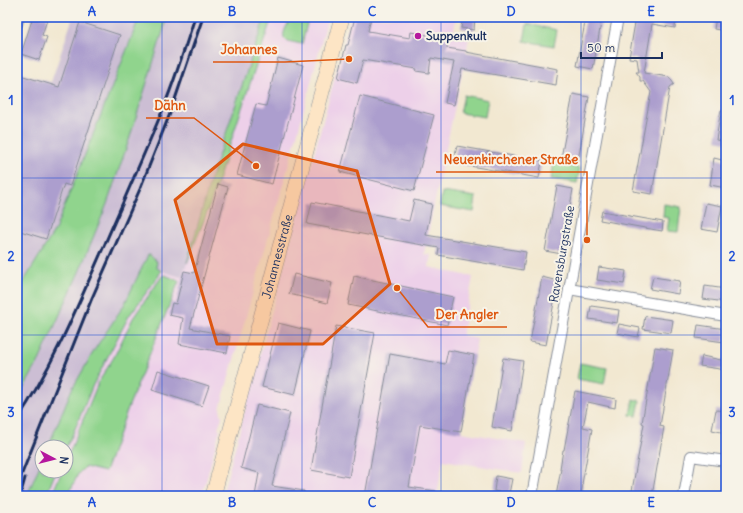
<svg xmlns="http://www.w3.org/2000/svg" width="743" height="513" font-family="Delius,sans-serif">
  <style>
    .built { fill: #edd0e9 }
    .industrial { fill: #ccbed4 }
    .green { fill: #90d48d; stroke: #568276 }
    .building { fill: #ac9ece }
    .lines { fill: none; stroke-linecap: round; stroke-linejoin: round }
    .street-casing { stroke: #868c98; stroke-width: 12 }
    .secondary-casing { stroke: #868c98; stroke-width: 16 }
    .street { stroke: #fff; stroke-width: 10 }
    .secondary { stroke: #fde5c5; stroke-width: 15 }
    .rail { stroke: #1b2f5e; stroke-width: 3 }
    .marked { fill: #de5710; fill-opacity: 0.2; stroke: #de5710; stroke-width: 3; stroke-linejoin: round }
    .grid { fill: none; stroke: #1d4ed8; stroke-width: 1; stroke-opacity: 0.55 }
    .poi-dot { fill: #b5179e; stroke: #f7f3e8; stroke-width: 1.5 }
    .labels { text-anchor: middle; stroke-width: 4; stroke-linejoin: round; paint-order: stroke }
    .poi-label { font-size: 12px; font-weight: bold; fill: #1b2f5e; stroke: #f7f3e8; text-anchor: start }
    .street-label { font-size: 12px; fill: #1b2f5e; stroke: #f7f3e8 }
    .leader { fill: none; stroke: #de5710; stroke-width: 1.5 }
    .callout-dot { fill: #de5710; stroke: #f7f3e8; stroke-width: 1.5 }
    .callout-label { font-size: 13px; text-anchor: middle; font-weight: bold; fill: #de5710; stroke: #f7f3e8; stroke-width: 4; stroke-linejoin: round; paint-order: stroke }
    .neatline { fill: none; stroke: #1d4ed8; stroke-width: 1.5 }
    .grid-label { font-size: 13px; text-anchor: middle; font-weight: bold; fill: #1d4ed8 }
  </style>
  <rect width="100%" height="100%" fill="#f7f3e8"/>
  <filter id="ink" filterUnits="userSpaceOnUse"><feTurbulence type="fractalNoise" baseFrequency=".025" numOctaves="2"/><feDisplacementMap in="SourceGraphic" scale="8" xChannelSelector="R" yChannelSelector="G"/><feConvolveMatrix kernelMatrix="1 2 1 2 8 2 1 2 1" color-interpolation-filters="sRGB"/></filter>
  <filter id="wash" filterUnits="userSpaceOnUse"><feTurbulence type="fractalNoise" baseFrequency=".012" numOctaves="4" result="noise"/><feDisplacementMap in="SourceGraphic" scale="16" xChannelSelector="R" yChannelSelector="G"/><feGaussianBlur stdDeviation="0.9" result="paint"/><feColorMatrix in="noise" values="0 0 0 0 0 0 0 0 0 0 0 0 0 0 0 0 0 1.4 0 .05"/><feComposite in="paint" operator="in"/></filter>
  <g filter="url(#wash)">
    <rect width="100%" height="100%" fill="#f2e8d1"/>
    <g class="built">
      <path d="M265,17H328L299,128L220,409L222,417L218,428L220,429L202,496H27L42,460V471H66V447H48L71,391L161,271L181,277Z"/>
      <path d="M351,17H456L453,35L469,38L464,64L441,171L424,254L431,255L429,267L473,277L462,335L477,339L461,432L526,443L522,473L443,460L437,496H222Z"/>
    </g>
    <g class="industrial">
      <path d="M73,17H139L133,34L55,230L20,287L17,286V72L51,82Z"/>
      <path d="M166,17H265L212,175L187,263L181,277L161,271L156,267L148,255L124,305L95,349L71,391L48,447H42V460L27,496H17V468L19,461L17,463V400L39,361L79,272L107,204L129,140L164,28Z"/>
    </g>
    <g class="green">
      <path d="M139,17H166L164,28L129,140L107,204L79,272L39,361L17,400V286H21L55,230L133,34Z"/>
      <path d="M265,17H272L210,205L187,263L212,175Z"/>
      <path d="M292,17H296L308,20L302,44C297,43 290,42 286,40C279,36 289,22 292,17Z"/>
      <path d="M527,24L557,30L554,46L524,41Z"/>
      <path d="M464,95L488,100L485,117L460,113Z"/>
      <path d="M554,163L580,168L577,183L551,179Z"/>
      <path d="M442,192L476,197L474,212L440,206Z"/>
      <path d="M664,204L681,207L678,232L667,231L669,218L663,217Z"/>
      <path d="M148,255H150L157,262L156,267L161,271L158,277L129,316L93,385L72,436L66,447H48L71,391L95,349L124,305Z"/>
      <path d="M165,275L179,281L128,408L105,472L85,467L78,474L68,496H51L62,471H66V461L98,383L114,357L133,318L162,276Z"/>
      <path d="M580,363L607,368L604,384L577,379Z"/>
      <path d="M633,399L640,401L637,416L630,415Z"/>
      <path d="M42,460V471H56L46,496H27Z"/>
    </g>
    <g id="blocks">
      <g class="building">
        <path d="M33,17H48L42,35L47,37L39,60L21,54Z"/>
        <path d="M355,17H371L368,31L410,38L411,32L448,39L447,48L466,51V52L558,69L556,85L462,69L454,105L445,103L454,62L431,58L429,73L416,71L417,69L363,60L357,83L338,78L346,45H348Z"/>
        <path d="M463,17H475L474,30L461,28Z"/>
        <path d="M586,17H602L593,69L577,66Z"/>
        <path d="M636,17H676L675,28L652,24L644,73L669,77L674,84L670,87L652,194L633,191L651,92L643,81H640V77L636,72H639L637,59L629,58Z"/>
        <path d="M716,17L726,18V31L714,29Z"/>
        <path d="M80,22L120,35L70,186L64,184L46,239L17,230V74L59,87Z"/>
        <path d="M278,58L303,65L272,184L237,175L256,104L266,106Z"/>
        <path d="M573,94L589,97L578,161L561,158Z"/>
        <path d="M360,96L434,115L414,191L340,172Z"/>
        <path d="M721,110L726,111V142L716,140Z"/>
        <path d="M457,146L542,161L539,178L453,163Z"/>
        <path d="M714,158L726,161V188L710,185Z"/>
        <path d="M218,184L228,187L190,328L230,336L227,353L179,344L183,318L169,315L172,303L176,304L184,271L194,273Z"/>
        <path d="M557,186L573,189L562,254L545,251Z"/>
        <path d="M414,200L432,204L426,235L526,252L523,270L438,255L439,248L307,224L312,202L409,221Z"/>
        <path d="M706,203L722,206L717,232L701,229Z"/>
        <path d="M602,211L663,222L662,231L600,220Z"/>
        <path d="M599,267L626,271L624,284L597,280Z"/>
        <path d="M294,274L332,283L327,303L289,294Z"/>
        <path d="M354,276L453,297L447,325L348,305Z"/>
        <path d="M542,277L558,281L546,345L530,342Z"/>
        <path d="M653,277L680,281L678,294L650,289Z"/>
        <path d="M705,286L726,289V302L703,299Z"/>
        <path d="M591,306L619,310L617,323L589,319Z"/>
        <path d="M645,316L673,320L671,333L643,329Z"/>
        <path d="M278,323L310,331L295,395L262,387Z"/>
        <path d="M619,324L640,328L638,337L617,333Z"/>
        <path d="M698,325L726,329L724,342L696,338Z"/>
        <path d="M336,326L375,333L349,477L311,470Z"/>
        <path d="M655,347L673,350L660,426L664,427L652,496H631L644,424L642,423Z"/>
        <path d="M448,350L474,355L461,432L420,425L409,487L436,491L435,496H365L390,354L445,364Z"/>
        <path d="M702,356L726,361V370L700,366Z"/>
        <path d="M503,358L523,361L512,431L492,427Z"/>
        <path d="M158,370L209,386L202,406L152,390Z"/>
        <path d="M575,391L616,399L615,408L588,402L583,427L592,429L582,484H583L581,496H556L561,469H560L563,450H564Z"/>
        <path d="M257,405L290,413L272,486L304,491V496H255L259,473L241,468Z"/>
        <path d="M716,410L726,411V433L712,430Z"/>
        <path d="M496,476L512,479L509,494L494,491Z"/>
      </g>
    </g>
  </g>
  <g filter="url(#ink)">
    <use href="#blocks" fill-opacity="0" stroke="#868c98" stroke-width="1"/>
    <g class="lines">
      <g class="street-casing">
        <g id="street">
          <path d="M17,24L19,17"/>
          <path d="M569,289L726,316"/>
          <path d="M532,496L618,17"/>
          <path d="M684,496L691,456L726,461"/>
        </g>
      </g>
      <g class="secondary-casing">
        <g id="secondary">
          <path id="s1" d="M213,496L342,17"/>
        </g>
      </g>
      <use href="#street" class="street"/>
      <use href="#secondary" class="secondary"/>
      <g class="rail">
        <path d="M17,420C53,366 78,305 104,246C124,200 144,155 163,109C175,79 185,48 195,17"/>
        <path d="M17,486L92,298L140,189L171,111L203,17"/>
        <path d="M20,496L25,478"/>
      </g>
    </g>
  </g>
  <path class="marked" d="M243,144L357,171L390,284L323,344H217L175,200Z"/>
  <path class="grid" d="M162,17V496M302,17V496M441,17V496M581,17V496M17,178H726M17,335H726"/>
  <circle class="poi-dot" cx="418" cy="36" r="4"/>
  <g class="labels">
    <g class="poi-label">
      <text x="426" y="40">Suppenkult</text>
    </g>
    <g class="street-label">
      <text transform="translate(562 254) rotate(-80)" y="4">Ravensburgstraße</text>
      <text dy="4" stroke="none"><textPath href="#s1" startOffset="248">Johannesstraße</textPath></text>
    </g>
  </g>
  <path class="leader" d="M349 59L285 62H213M256 166L194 118H146M587 240L587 172H436M397 288L428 327H507"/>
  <g class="callout-dot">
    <circle cx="349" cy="59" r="4"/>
    <circle cx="256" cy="166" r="4"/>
    <circle cx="587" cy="240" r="4"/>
    <circle cx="397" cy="288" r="4"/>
  </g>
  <g class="callout-label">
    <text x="249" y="54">Johannes</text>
    <text x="170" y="110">Dähn</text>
    <text x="511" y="164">Neuenkirchener Straße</text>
    <text x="467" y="319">Der Angler</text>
  </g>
  <rect width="743" height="513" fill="none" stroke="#f7f3e8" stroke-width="44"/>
  <g transform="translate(54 459) rotate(97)"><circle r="19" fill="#f7f3e8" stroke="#9fa5b1"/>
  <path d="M0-3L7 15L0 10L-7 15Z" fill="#b5179e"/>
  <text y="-6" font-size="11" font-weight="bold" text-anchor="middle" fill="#1b2f5e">N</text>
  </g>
  <path d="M581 52v6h81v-6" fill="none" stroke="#1b2f5e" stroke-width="2"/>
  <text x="587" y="52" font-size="12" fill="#1b2f5e" stroke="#f7f3e8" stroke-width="3" paint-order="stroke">50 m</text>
  <rect x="22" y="22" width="699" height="469" class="neatline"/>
  <g class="grid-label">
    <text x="92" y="16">A</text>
    <text x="232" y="16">B</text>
    <text x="372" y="16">C</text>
    <text x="511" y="16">D</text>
    <text x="651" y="16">E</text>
    <text x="11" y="105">1</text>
    <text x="732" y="105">1</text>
    <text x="11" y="261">2</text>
    <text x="732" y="261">2</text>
    <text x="11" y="417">3</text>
    <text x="732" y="417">3</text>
    <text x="92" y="507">A</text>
    <text x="232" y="507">B</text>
    <text x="372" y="507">C</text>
    <text x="511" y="507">D</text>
    <text x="651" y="507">E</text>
  </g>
</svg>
